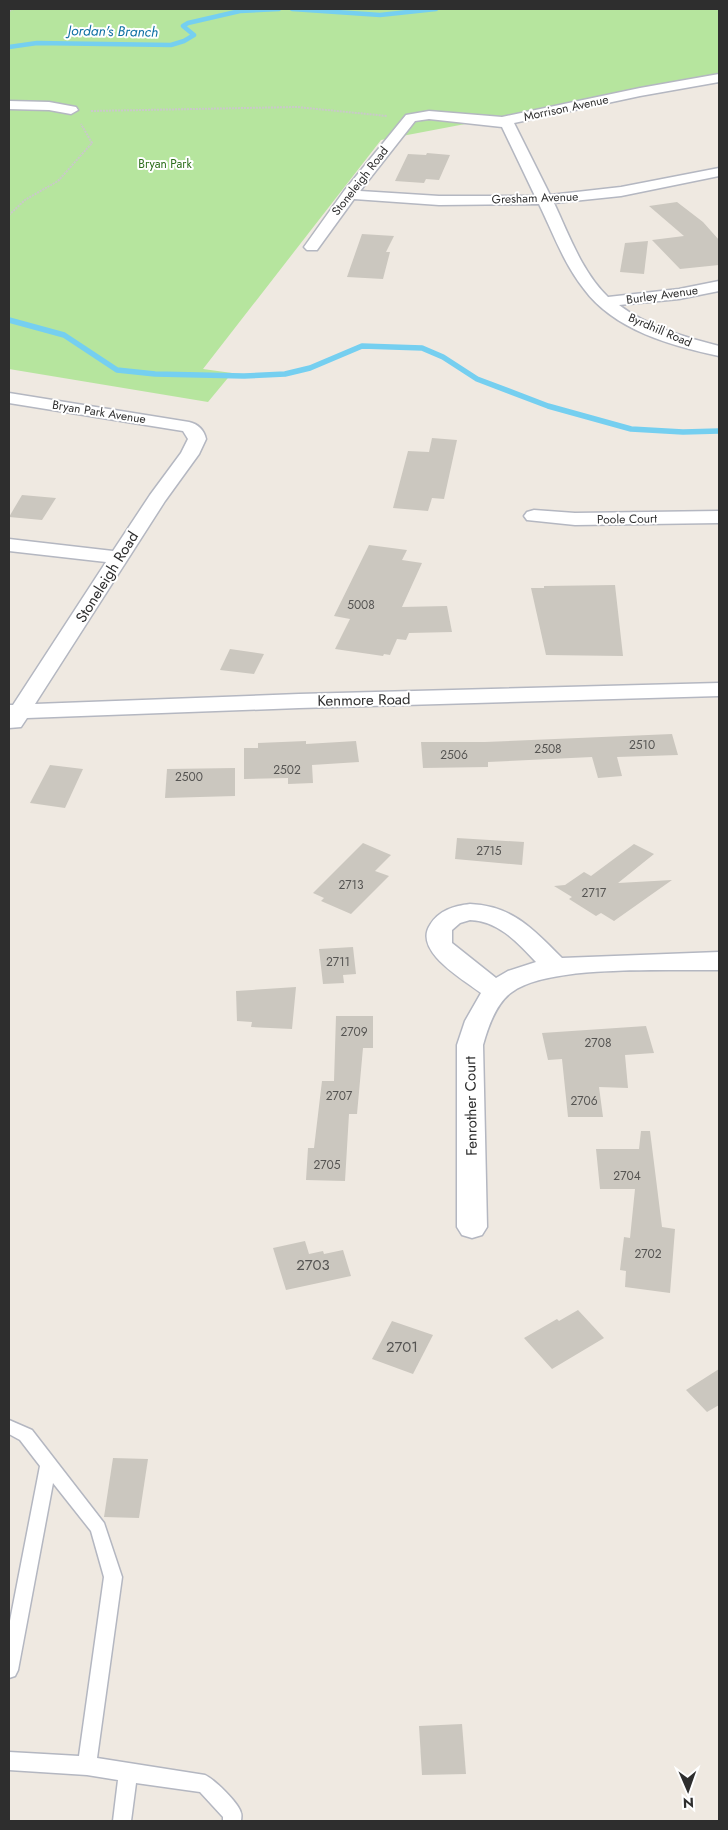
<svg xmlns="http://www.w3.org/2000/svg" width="728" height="1830" font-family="Jost,sans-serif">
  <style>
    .green { fill: #b6e59e }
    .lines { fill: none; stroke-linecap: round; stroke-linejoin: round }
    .stream-far1 { stroke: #75cff0; stroke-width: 4.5 }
    .stream { stroke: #75cff0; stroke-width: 5.5 }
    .building { fill: #cbc7bf }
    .lane-casing { stroke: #b4b7c1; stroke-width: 3 }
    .street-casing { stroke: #b4b7c1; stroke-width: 3 }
    .path { stroke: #c9c9c9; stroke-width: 2; stroke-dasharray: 2 1; stroke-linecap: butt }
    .lane { fill: #fff; fill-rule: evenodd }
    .street { fill: #fff; fill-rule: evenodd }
    .labels { text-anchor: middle; stroke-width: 4; stroke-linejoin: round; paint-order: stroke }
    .far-street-label { font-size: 12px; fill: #2e2e2e; stroke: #fff }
    .far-park-label { font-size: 12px; fill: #2c6e1b; stroke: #fff }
    .number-label { font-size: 12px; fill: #555452 }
    .far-water-label { font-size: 14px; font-style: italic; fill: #0d6fa3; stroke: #fff }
    .street-label { font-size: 15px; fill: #2e2e2e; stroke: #fff }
    .near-number-label { font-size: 15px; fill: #555452 }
  </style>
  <rect width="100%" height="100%" fill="#efe9e1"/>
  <path class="green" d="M9,9H719V76L381,140L203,369L232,373L208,402L9,369Z"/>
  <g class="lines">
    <g class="stream-far1">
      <path d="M292,9L380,15L436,9"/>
      <path d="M9,47L37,43L171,45L184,41L194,35L183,26L188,23L240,11L279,9"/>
    </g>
    <path class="stream" d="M9,320L64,335L117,370L155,374L244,376L285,374L310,368L362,346L422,348L443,357L477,379L548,406L631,429L683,432L719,431"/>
  </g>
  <g class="building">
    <path d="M427,153L450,155L439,180L426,179L424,183L395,181L408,154L426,155Z"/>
    <path d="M677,202L703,222L719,240V265L680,269L652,240L684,236L649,206Z"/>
    <path d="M362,234L394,236L386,252H390L383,279L347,277Z"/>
    <path d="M648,241L644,274L620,272L625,243Z"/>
    <path d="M432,438L457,440L444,499L432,498L428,511L393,508L408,451L429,452Z"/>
    <path d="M22,495L56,498L42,520L9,517Z"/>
    <path d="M369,545L407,550L402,560L422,563L402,607L447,606L452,632L409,633L406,640L397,639L390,655L384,654L383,656L335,649L350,619L334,616Z"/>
    <path d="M615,585L623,656L546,655L531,588H544V586Z"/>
    <path d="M230,649L264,654L254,674L220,670Z"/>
    <path d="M672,734L678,755L617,757L622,776L598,778L592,757L488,762V767L423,768L421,742H485Z"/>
    <path d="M306,741V744L356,741L359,762L312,765L313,783L288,784V778L244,779V748H258V743Z"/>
    <path d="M50,765L83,769L65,808L30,803Z"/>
    <path d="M235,768V796L165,798L167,769Z"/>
    <path d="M457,838L524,842L522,865L455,859Z"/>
    <path d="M363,843L391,855L375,871L389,876L351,914L321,901L324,898L313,893Z"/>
    <path d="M634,844L654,854L618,883L672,880L614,921L601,913L596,916L569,899L572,897L554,886L565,885L584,872L591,876Z"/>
    <path d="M353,947L356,974L343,975L344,983L323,984L319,949Z"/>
    <path d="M296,987L292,1029L251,1027L252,1022L237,1021L236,991Z"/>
    <path d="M336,1016H373V1048H363L357,1114H349L345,1181L306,1180L308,1148H314L322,1081H334Z"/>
    <path d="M646,1026L654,1053L625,1055L628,1088L599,1087L603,1117H568L562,1059L548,1060L542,1033Z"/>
    <path d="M641,1131H650L662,1227L675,1229L670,1293L625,1287L626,1271L620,1270L624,1237L630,1238L635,1189H600L596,1149H639Z"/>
    <path d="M305,1241L309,1254L323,1251L324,1254L343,1250L351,1276L286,1290L273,1248Z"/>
    <path d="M578,1310L604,1338L552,1369L524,1338L557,1319L559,1321Z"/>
    <path d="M392,1321L433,1335L413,1374L372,1359Z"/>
    <path d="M719,1369V1405L707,1412L686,1390Z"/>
    <path d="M113,1458L148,1459L139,1518L104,1517Z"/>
    <path d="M462,1724L466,1774L422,1775L419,1726Z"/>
  </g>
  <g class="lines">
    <g class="lane-casing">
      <path id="lane" d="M9,1420L32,1430L104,1523L122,1577L97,1758L205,1775C214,1779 239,1803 241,1813C242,1814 241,1821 241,1821H223V1817L200,1792L136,1783L131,1821H113L118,1780L87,1775L9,1770V1752L79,1756L104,1577L91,1531L53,1483L18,1670L15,1676L9,1678V1626L40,1466L20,1440L9,1434Z"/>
    </g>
    <g class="street-casing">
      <g id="street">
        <path d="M719,74V82L640,96L514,123L550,195L621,187L719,168V176L621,196L554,203C569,235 582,272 608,297L679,289L719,281V291L679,299L619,305C648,327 685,337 719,346V356C672,346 614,330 584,289C564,264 553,233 539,204L439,205L354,199L317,250H307L304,247L344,191L406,115L429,111L502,117L640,88ZM429,119L502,127L535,196H439L360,191L415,121Z"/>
        <path d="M9,101L49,102L76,107L78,110L71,114L49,110L9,109Z"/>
        <path d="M9,393L189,422C198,424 204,430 206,439L199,454L165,501L35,704L299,694L719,683V696L299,708L27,718L21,727L9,728V705H13L106,562L9,551V539L113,551L150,495L181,453L188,439L183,431L9,403Z"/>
        <path d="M534,510L575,513L719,511V523L575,525L527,520L524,516L527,512Z"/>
        <path d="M470,904C513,906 533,929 562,958L719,952V970C670,971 549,964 512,992C496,1003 488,1027 483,1045L487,1227L482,1235L472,1238L462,1235L457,1227V1045L465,1021L481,993C463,979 413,951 430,925C439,910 454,906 470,904ZM470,920C499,921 518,943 536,962L508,971L496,978L452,943V930L460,923Z"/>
      </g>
    </g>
    <g class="path">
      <path d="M9,11L13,9"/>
      <path d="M91,111L297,107L387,116"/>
      <path d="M9,215L25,200L58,181L92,143L81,124"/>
    </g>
    <use href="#lane" class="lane"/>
    <use href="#street" class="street"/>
  </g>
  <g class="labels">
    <g class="far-street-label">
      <text transform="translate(566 108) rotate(-12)" y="4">Morrison Avenue</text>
      <text transform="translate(360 181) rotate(-52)" y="4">Stoneleigh Road</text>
      <text transform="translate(535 198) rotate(-2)" y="4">Gresham Avenue</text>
      <text transform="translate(662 295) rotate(-8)" y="4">Burley Avenue</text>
      <text transform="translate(660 330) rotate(23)" y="4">Byrdhill Road</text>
      <text transform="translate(99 412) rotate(9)" y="4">Bryan Park Avenue</text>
      <text transform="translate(627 519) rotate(-1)" y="4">Poole Court</text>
    </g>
    <g class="far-park-label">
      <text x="165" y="168">Bryan Park</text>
    </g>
    <g class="number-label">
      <text x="361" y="609">5008</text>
      <text x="642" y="749">2510</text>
      <text x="548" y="753">2508</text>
      <text x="454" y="759">2506</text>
      <text x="287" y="774">2502</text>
      <text x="189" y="781">2500</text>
      <text x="489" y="855">2715</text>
      <text x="351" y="889">2713</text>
      <text x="594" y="897">2717</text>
      <text x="338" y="966">2711</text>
      <text x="354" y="1036">2709</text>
      <text x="598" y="1047">2708</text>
      <text x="339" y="1100">2707</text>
      <text x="584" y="1105">2706</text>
      <text x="327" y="1169">2705</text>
      <text x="627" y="1180">2704</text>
      <text x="648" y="1258">2702</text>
    </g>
    <g class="far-water-label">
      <text transform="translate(113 31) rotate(1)" y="5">Jordan's Branch</text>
    </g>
    <g class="street-label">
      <text transform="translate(107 577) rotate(-58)" y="5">Stoneleigh Road</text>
      <text transform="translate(364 700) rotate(-1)" y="5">Kenmore Road</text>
      <text transform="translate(471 1106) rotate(-91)" y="5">Fenrother Court</text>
    </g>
    <g class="near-number-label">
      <text x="313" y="1270">2703</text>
      <text x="402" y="1352">2701</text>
    </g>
  </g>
  <rect width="728" height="1830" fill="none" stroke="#2e2e2e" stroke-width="20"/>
  <g transform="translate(688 1790) rotate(178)" stroke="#ffffff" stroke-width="4" paint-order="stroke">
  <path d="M0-4L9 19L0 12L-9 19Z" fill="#2e2e2e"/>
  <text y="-8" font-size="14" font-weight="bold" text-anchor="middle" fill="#2e2e2e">N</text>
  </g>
</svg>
